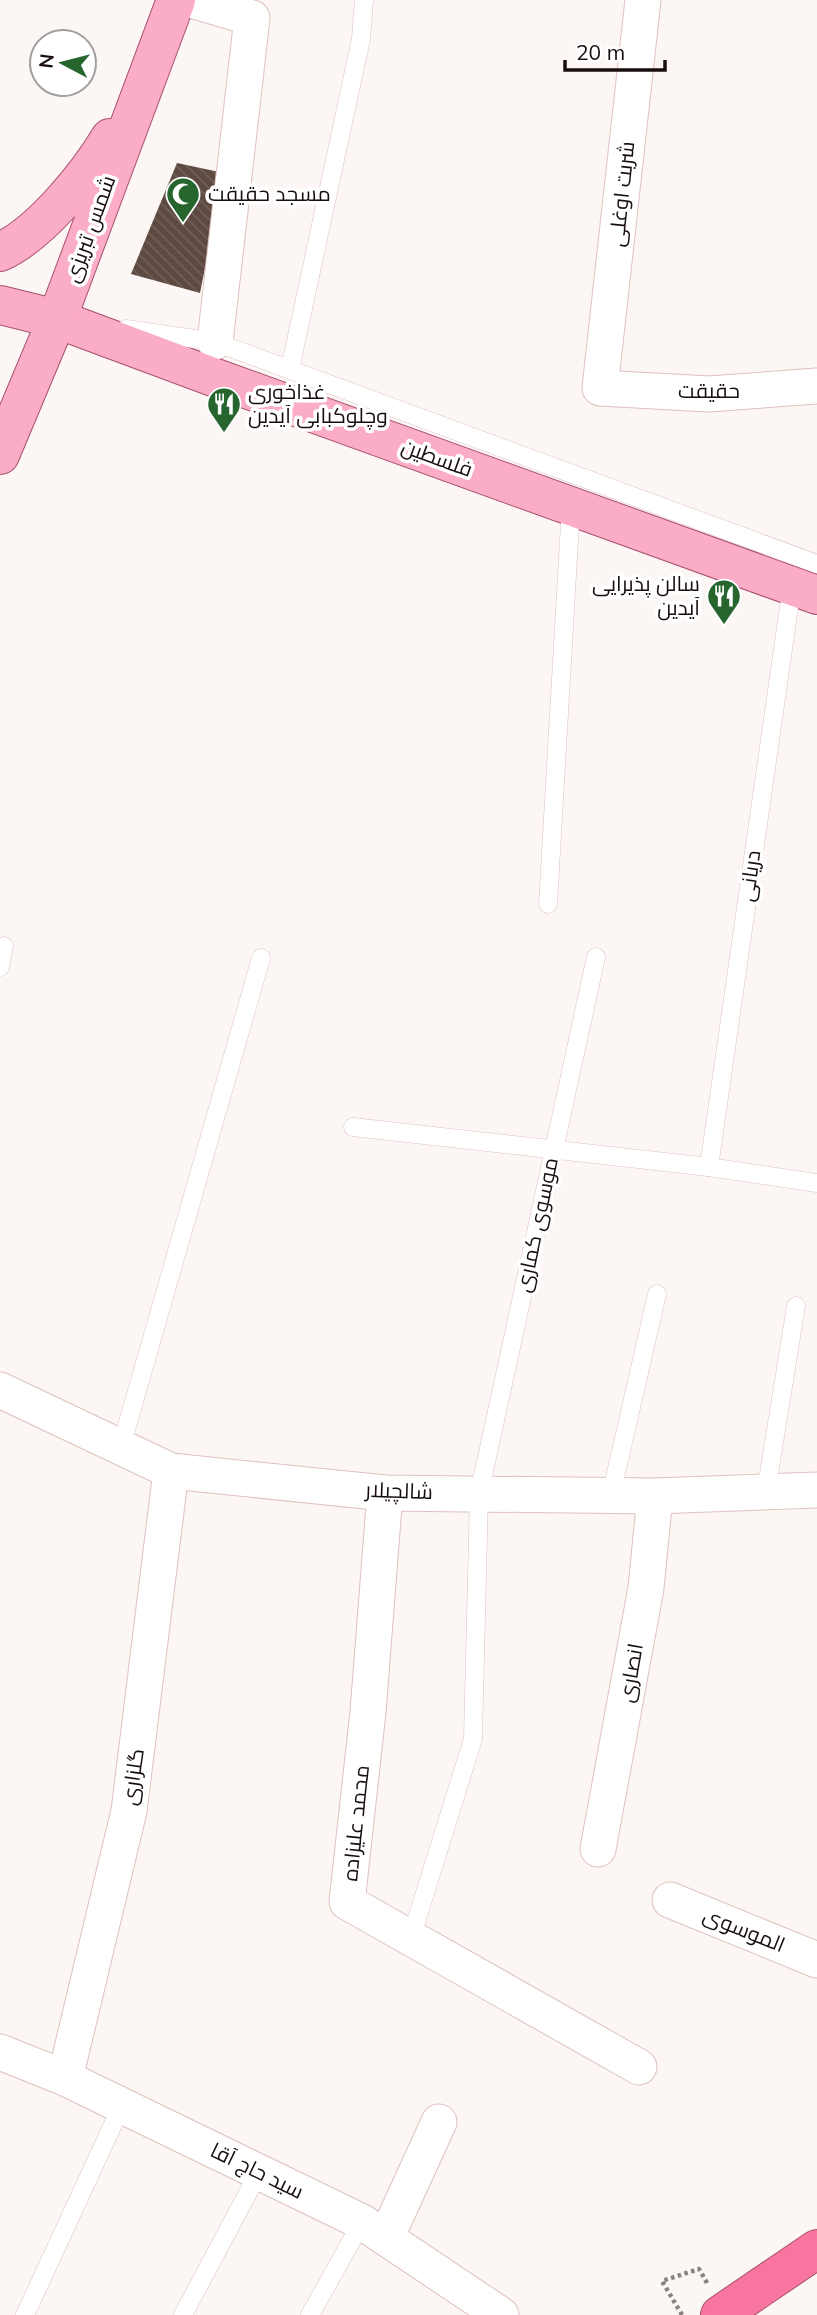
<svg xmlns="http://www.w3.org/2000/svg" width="817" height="2315" font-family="Mulish,Cairo,sans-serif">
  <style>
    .building { fill: url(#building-back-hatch) }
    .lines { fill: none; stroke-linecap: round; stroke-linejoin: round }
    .lane-casing { stroke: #dec2bf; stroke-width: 19 }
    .street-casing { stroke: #dec2bf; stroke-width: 37 }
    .primary-casing { stroke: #a9516d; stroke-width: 40 }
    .highway-casing { stroke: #a9516d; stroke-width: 40 }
    .path { stroke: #898281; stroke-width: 4.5; stroke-dasharray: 3.5 3.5; stroke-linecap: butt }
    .lane { stroke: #fff; stroke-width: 18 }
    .street { stroke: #fff; stroke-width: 35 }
    .primary { stroke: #fbacc6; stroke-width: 38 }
    .highway { stroke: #f875a0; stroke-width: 38 }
    .labels { text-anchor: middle; stroke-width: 7; stroke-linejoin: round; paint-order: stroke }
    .poi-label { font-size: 21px; fill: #170e0d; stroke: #fff; text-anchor: start }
    .street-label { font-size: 21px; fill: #170e0d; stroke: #fff }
  </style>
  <defs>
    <pattern id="building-back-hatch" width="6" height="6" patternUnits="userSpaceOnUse" patternTransform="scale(1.75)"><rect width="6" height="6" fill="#5d493f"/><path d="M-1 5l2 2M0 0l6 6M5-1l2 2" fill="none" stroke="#6f5f57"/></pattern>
  </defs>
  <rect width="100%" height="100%" fill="#fcf6f5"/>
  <path class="building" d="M177,163L224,173L200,293L131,274Z"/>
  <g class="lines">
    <g class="lane-casing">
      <g id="lane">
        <path d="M126,329L215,342L817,564"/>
        <path d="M290,369L361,39L364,0"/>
        <path d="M548,904L571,506"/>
        <path d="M0,967L4,946"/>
        <path d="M353,1127L709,1167L817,1183"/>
        <path d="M709,1167L792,586"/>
        <path d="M121,1447L261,958"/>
        <path d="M766,1492L796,1306"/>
        <path d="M611,1495L657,1294"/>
        <path d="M411,1938L473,1739L479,1494L596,957"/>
        <path d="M25,2315L122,2105"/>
        <path d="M183,2315L259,2172"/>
        <path d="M310,2315L362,2222"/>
      </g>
    </g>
    <g class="street-casing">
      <g id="street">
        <path d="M191,0L252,18L215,342"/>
        <path d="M643,0L600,388L709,394L817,386"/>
        <path d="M0,1390L171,1471L385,1493L655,1496L817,1490"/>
        <path d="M385,1493L368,1712L347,1902L639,2067"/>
        <path d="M598,1849L646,1588L655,1496"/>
        <path d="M670,1900L817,1960"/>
        <path d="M0,2052L65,2078L362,2222L501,2315"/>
        <path d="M65,2078L129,1811L171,1471"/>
        <path d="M386,2238L439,2122"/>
      </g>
    </g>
    <g class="primary-casing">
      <g id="primary">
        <path d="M0,252C40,234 88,175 110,138"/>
        <path d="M0,305L57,319L213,377L817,595"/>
        <path d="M0,455L57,319L176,0"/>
      </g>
    </g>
    <g class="highway-casing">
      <path id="highway" d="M720,2315L817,2249"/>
    </g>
    <path class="path" d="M682,2315L662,2281L699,2269L707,2283"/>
    <use href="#lane" class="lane"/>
    <use href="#street" class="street"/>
    <use href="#primary" class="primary"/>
    <use href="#highway" class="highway"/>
  </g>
  <defs>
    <g id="mosque-pin" transform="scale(1.75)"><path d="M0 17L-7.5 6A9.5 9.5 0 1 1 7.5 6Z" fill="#26652e" stroke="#fff"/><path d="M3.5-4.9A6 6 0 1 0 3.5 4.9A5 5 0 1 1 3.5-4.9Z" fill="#fff"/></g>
    <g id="restaurant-pin" transform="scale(1.75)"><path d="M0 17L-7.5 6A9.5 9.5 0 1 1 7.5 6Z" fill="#26652e" stroke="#fff"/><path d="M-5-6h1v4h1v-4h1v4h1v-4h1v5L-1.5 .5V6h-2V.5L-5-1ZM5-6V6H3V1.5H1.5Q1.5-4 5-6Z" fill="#fff"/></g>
  </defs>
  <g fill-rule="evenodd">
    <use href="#mosque-pin" x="183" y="194"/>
    <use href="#restaurant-pin" x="224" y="404"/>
    <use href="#restaurant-pin" x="724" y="596"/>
  </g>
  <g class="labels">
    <g class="poi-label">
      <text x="208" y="201">مسجد حقیقت</text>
      <text x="248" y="399">غذاخوری<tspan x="248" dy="24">وچلوکبابی آیدین</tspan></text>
      <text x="700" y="591" text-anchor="end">سالن پذیرایی<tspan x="700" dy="24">آیدین</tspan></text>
    </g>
    <g class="street-label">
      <text transform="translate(622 194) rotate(-84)" y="7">شربت اوغلی</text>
      <text transform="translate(90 229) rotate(-70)" y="7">شمس تبریزی</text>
      <text x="709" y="398">حقیقت</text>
      <text transform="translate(437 458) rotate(20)" y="7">فلسطین</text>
      <text transform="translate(750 876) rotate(-82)" y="7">دریانی</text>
      <text transform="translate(537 1225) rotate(-78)" y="7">موسوی کماری</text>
      <text transform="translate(399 1491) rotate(2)" y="7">شالچیلار</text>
      <text transform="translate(631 1673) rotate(-80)" y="7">انصاری</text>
      <text transform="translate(133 1777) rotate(-82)" y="7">گلزاری</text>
      <text transform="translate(356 1823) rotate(-84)" y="7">محمد علیزاده</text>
      <text transform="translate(744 1930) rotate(22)" y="7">الموسوی</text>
      <text transform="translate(257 2171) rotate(26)" y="7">سید حاج آقا</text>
    </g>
  </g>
  <g transform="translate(63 63) rotate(277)"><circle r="33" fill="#ffffff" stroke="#a29f9e" stroke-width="2"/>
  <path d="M0-5L12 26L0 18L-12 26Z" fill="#26652e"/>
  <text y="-10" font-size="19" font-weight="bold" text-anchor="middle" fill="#170e0d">N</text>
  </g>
  <path d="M565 60v10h100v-10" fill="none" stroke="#170e0d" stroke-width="3.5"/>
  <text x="576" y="60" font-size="21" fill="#170e0d" stroke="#ffffff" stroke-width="5" paint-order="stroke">20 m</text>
</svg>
